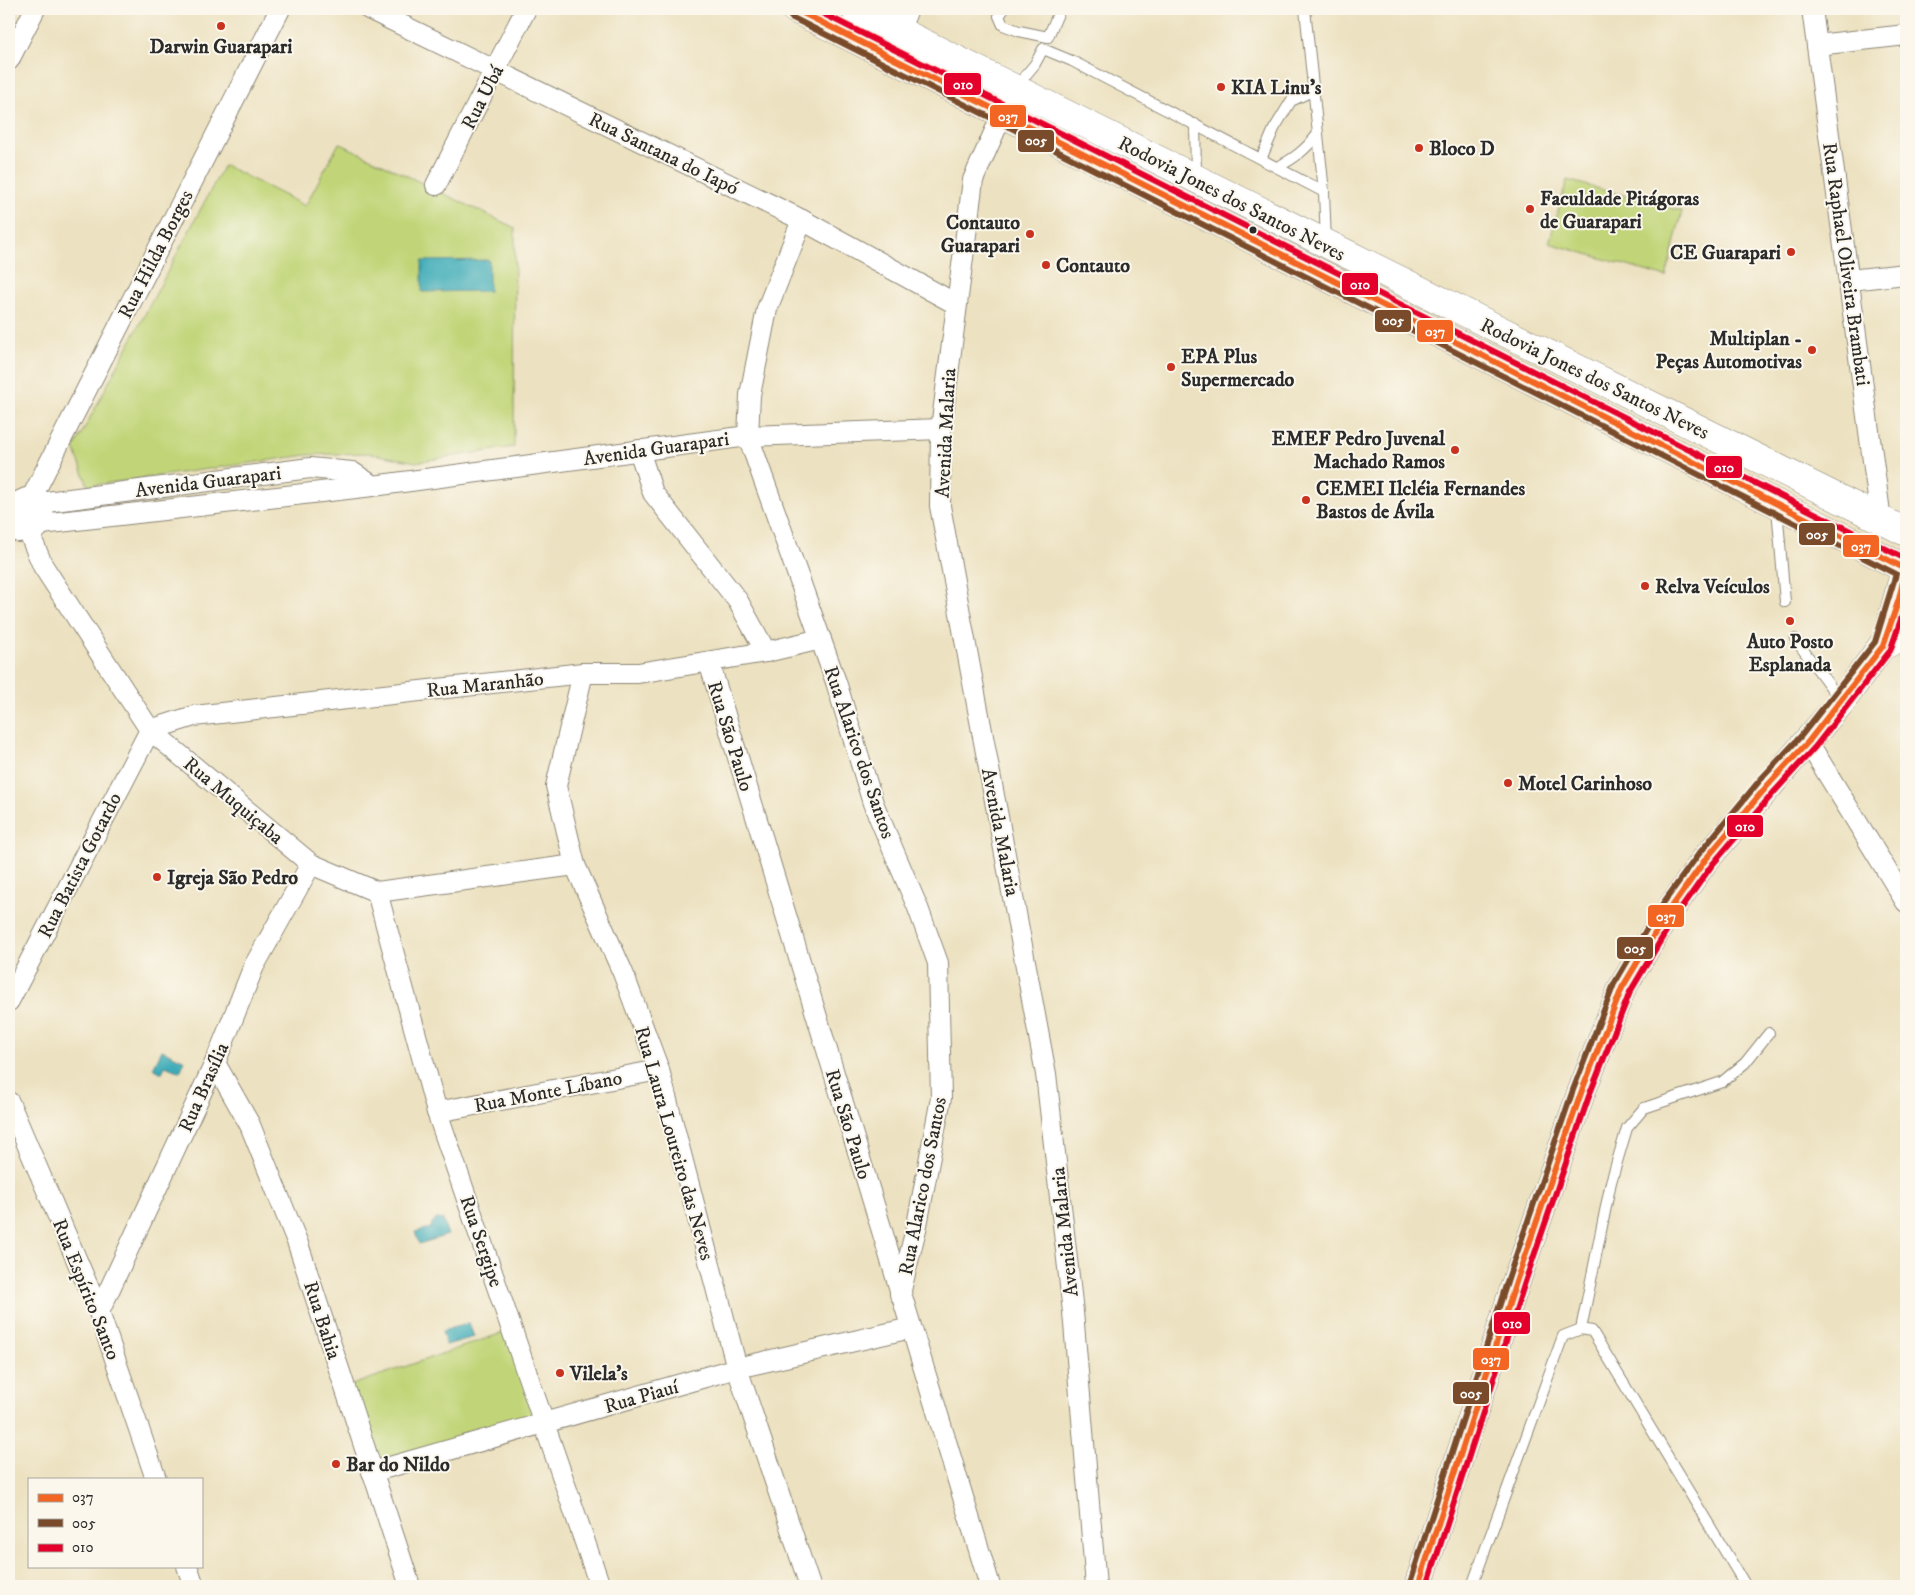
<svg xmlns="http://www.w3.org/2000/svg" width="1915" height="1595" font-family="'IM FELL DW Pica',serif">
  <style>
    .green { fill: #c1d578; stroke: #768052 }
    .water { fill: #3cacb8; stroke: #346c72 }
    .lines { fill: none; stroke-linecap: round; stroke-linejoin: round }
    .lane-casing { stroke: #8c8676; stroke-width: 12 }
    .street-casing { stroke: #8c8676; stroke-width: 22 }
    .secondary-casing { stroke: #8c8676; stroke-width: 29 }
    .primary-casing { stroke: #8c8676; stroke-width: 29 }
    .lane { stroke: #fff; stroke-width: 10 }
    .street { stroke: #fff; stroke-width: 20 }
    .secondary { stroke: #fff; stroke-width: 28 }
    .primary { stroke: #fff; stroke-width: 28 }
    .bus-1-casing { stroke: #fbf7ec; stroke-width: 10 }
    .bus-2-casing { stroke: #fbf7ec; stroke-width: 10 }
    .bus-3-casing { stroke: #fbf7ec; stroke-width: 10 }
    .bus-1 { stroke: #f26522; stroke-width: 6 }
    .bus-2 { stroke: #7a4b2a; stroke-width: 6 }
    .bus-3 { stroke: #e4002b; stroke-width: 6 }
    .poi-dot { fill: #c8321e; stroke: #fbf7ec; stroke-width: 2 }
    .bus-dot { fill: #2b2b2b; stroke: #fbf7ec; stroke-width: 2 }
    .labels { text-anchor: middle; stroke-width: 4; stroke-linejoin: round; paint-order: stroke }
    .poi-label { font-size: 20px; font-weight: bold; fill: #2b2b2b; stroke: #fbf7ec; text-anchor: start }
    .street-label { font-size: 20px; fill: #2b2b2b; stroke: #fbf7ec }
    .line-badge { stroke: #fbf7ec; stroke-width: 2 }
    .badge-label { font-size: 14px; text-anchor: middle; font-weight: bold; fill: #fff }
  </style>
  <rect width="100%" height="100%" fill="#fbf7ec"/>
  <filter id="ink" filterUnits="userSpaceOnUse"><feTurbulence type="fractalNoise" baseFrequency=".02" numOctaves="2"/><feDisplacementMap in="SourceGraphic" scale="10" xChannelSelector="R" yChannelSelector="G"/><feConvolveMatrix kernelMatrix="1 2 1 2 8 2 1 2 1" color-interpolation-filters="sRGB"/></filter>
  <filter id="wash" filterUnits="userSpaceOnUse"><feTurbulence type="fractalNoise" baseFrequency=".0096" numOctaves="4" result="noise"/><feDisplacementMap in="SourceGraphic" scale="20" xChannelSelector="R" yChannelSelector="G"/><feGaussianBlur stdDeviation="1.12" result="paint"/><feColorMatrix in="noise" values="0 0 0 0 0 0 0 0 0 0 0 0 0 0 0 0 0 1.4 0 .05"/><feComposite in="paint" operator="in"/></filter>
  <g filter="url(#wash)">
    <rect width="100%" height="100%" fill="#ece1c0"/>
    <g class="green">
      <path d="M339,143L515,228L514,447L416,462L368,453L307,455L88,486L74,448L224,165L305,206Z"/>
      <path d="M1567,180L1682,211L1666,277L1549,243Z"/>
      <path d="M508,1331L539,1420L376,1467L349,1386Z"/>
    </g>
    <g class="water">
      <path d="M489,260V291L422,292V261Z"/>
      <path d="M162,1050L185,1061L180,1072L165,1066L162,1073L153,1068Z"/>
      <path d="M437,1219L443,1220L448,1235L419,1244L415,1232L431,1228L432,1223Z"/>
      <path d="M469,1323L474,1337L446,1345L442,1331Z"/>
    </g>
  </g>
  <g filter="url(#ink)">
    <g class="lines">
      <g class="lane-casing">
        <g id="lane">
          <path d="M1004,9L999,16L1003,25L1019,31L1048,37L1060,9"/>
          <path d="M1305,9L1324,192"/>
          <path d="M1015,88L1035,64L1043,49L1072,61L1324,192L1326,242"/>
          <path d="M1195,124L1196,175"/>
          <path d="M1261,159L1274,129L1291,101L1312,91"/>
          <path d="M1277,167C1294,159 1305,150 1317,135"/>
          <path d="M1777,508L1785,602"/>
          <path d="M1795,639L1841,701"/>
          <path d="M1581,1329L1611,1182L1627,1128L1644,1108L1722,1082L1745,1063L1769,1033"/>
          <path d="M1472,1586L1563,1336L1581,1329L1592,1331L1746,1586"/>
        </g>
      </g>
      <g class="street-casing">
        <g id="street">
          <path d="M369,9L802,220L956,304"/>
          <path d="M1812,9L1881,520"/>
          <path d="M894,44L908,9"/>
          <path d="M1817,45L1906,35"/>
          <path d="M9,60L35,9"/>
          <path d="M1014,88L973,180L941,429L940,506L1046,1074L1073,1312L1096,1586"/>
          <path d="M436,185L526,9"/>
          <path d="M802,220L767,309L750,395L748,436L836,682L873,803L918,908L938,963L941,1098L917,1225L900,1294"/>
          <path d="M1849,280L1906,274"/>
          <path d="M639,450L653,493L738,601L766,652"/>
          <path d="M26,498L39,503C48,514 43,529 29,533L26,516L19,532L10,522C9,508 13,503 26,498Z"/>
          <path d="M31,499L280,9"/>
          <path d="M39,503L310,468L352,472L373,486"/>
          <path d="M42,524L373,486L748,436L941,429"/>
          <path d="M29,533L43,566L150,730L311,864L377,892L575,865"/>
          <path d="M709,662L990,1586"/>
          <path d="M583,673L556,786L575,865L623,973L659,1070L737,1368L810,1586"/>
          <path d="M1808,742L1906,902"/>
          <path d="M377,892L437,1112L600,1586"/>
          <path d="M9,1001L150,730L194,716L583,673H638L766,652L821,639"/>
          <path d="M215,1063L250,1125L298,1244L410,1586"/>
          <path d="M9,1102L99,1312L156,1479"/>
          <path d="M437,1112L659,1070"/>
          <path d="M99,1312L215,1063L254,966L311,864"/>
          <path d="M372,1472L737,1368L911,1328"/>
          <path d="M187,1566L194,1586"/>
        </g>
      </g>
      <g class="secondary-casing">
        <g id="secondary">
          <path d="M1889,630L1906,566"/>
          <path d="M1418,1586L1517,1279L1581,1093L1622,988L1664,918L1705,860L1841,702L1906,613"/>
        </g>
      </g>
      <g class="primary-casing">
        <g id="primary">
          <path d="M795,9L1906,569"/>
          <path d="M855,9L1906,532"/>
          <path d="M1883,646L1906,634"/>
        </g>
      </g>
      <use href="#lane" class="lane"/>
      <use href="#street" class="street"/>
      <use href="#secondary" class="secondary"/>
      <use href="#primary" class="primary"/>
      <g class="bus-1-casing">
        <path id="bus-1" d="M795,9L1906,569L1899,599L1883,646L1808,742L1768,785L1705,860L1664,918L1622,988L1581,1093L1517,1279L1418,1586"/>
      </g>
      <g class="bus-2-casing">
        <path id="bus-2" d="M791,17L1896,574L1875,642L1801,736L1761,779L1698,855L1656,913L1614,984L1573,1090L1509,1276L1410,1583"/>
      </g>
      <g class="bus-3-casing">
        <g id="bus-3">
          <path d="M814,9L1906,559"/>
          <path d="M1427,1586L1525,1282L1589,1096L1630,992L1671,923L1712,865L1775,791L1815,747L1890,651L1906,605"/>
        </g>
      </g>
      <use href="#bus-1" class="bus-1"/>
      <use href="#bus-2" class="bus-2"/>
      <use href="#bus-3" class="bus-3"/>
    </g>
  </g>
  <g class="poi-dot">
    <circle cx="221" cy="26" r="5"/>
    <circle cx="1221" cy="87" r="5"/>
    <circle cx="1419" cy="148" r="5"/>
    <circle cx="1530" cy="209" r="5"/>
    <circle cx="1030" cy="234" r="5"/>
    <circle cx="1791" cy="252" r="5"/>
    <circle cx="1046" cy="265" r="5"/>
    <circle cx="1812" cy="350" r="5"/>
    <circle cx="1171" cy="367" r="5"/>
    <circle cx="1455" cy="450" r="5"/>
    <circle cx="1306" cy="500" r="5"/>
    <circle cx="1645" cy="586" r="5"/>
    <circle cx="1790" cy="621" r="5"/>
    <circle cx="1508" cy="783" r="5"/>
    <circle cx="157" cy="877" r="5"/>
    <circle cx="560" cy="1373" r="5"/>
    <circle cx="336" cy="1464" r="5"/>
  </g>
  <circle class="bus-dot" cx="1253" cy="230" r="4.5"/>
  <g class="labels">
    <g class="poi-label">
      <text x="221" y="53" text-anchor="middle">Darwin Guarapari</text>
      <text x="1231" y="94">KIA Linu's</text>
      <text x="1429" y="155">Bloco D</text>
      <text x="1540" y="205">Faculdade Pitágoras<tspan x="1540" dy="23">de Guarapari</tspan></text>
      <text x="1020" y="229" text-anchor="end">Contauto<tspan x="1020" dy="23">Guarapari</tspan></text>
      <text x="1781" y="259" text-anchor="end">CE Guarapari</text>
      <text x="1056" y="272">Contauto</text>
      <text x="1802" y="345" text-anchor="end">Multiplan -<tspan x="1802" dy="23">Peças Automotivas</tspan></text>
      <text x="1181" y="363">EPA Plus<tspan x="1181" dy="23">Supermercado</tspan></text>
      <text x="1445" y="445" text-anchor="end">EMEF Pedro Juvenal<tspan x="1445" dy="23">Machado Ramos</tspan></text>
      <text x="1316" y="495">CEMEI Ilcléia Fernandes<tspan x="1316" dy="23">Bastos de Ávila</tspan></text>
      <text x="1655" y="593">Relva Veículos</text>
      <text x="1790" y="648" text-anchor="middle">Auto Posto<tspan x="1790" dy="23">Esplanada</tspan></text>
      <text x="1518" y="790">Motel Carinhoso</text>
      <text x="167" y="884">Igreja São Pedro</text>
      <text x="570" y="1380">Vilela's</text>
      <text x="346" y="1471">Bar do Nildo</text>
    </g>
    <g class="street-label">
      <text transform="translate(482 97) rotate(-63)" y="7">Rua Ubá</text>
      <text transform="translate(664 153) rotate(26)" y="7">Rua Santana do Iapó</text>
      <text transform="translate(1232 198) rotate(27)" y="7">Rodovia Jones dos Santos Neves</text>
      <text transform="translate(155 254) rotate(-63)" y="7">Rua Hilda Borges</text>
      <text transform="translate(1847 264) rotate(82)" y="7">Rua Raphael Oliveira Brambati</text>
      <text transform="translate(1595 378) rotate(26)" y="7">Rodovia Jones dos Santos Neves</text>
      <text transform="translate(945 433) rotate(-87)" y="7">Avenida Malaria</text>
      <text transform="translate(656 448) rotate(-8)" y="7">Avenida Guarapari</text>
      <text transform="translate(208 481) rotate(-7)" y="7">Avenida Guarapari</text>
      <text transform="translate(485 684) rotate(-6)" y="7">Rua Maranhão</text>
      <text transform="translate(731 736) rotate(73)" y="7">Rua São Paulo</text>
      <text transform="translate(860 752) rotate(71)" y="7">Rua Alarico dos Santos</text>
      <text transform="translate(234 800) rotate(40)" y="7">Rua Muquiçaba</text>
      <text transform="translate(1001 832) rotate(79)" y="7">Avenida Malaria</text>
      <text transform="translate(79 865) rotate(-63)" y="7">Rua Batista Gotardo</text>
      <text transform="translate(203 1087) rotate(-66)" y="7">Rua Brasília</text>
      <text transform="translate(548 1091) rotate(-11)" y="7">Rua Monte Líbano</text>
      <text transform="translate(849 1124) rotate(73)" y="7">Rua São Paulo</text>
      <text transform="translate(675 1143) rotate(74)" y="7">Rua Laura Loureiro das Neves</text>
      <text transform="translate(922 1186) rotate(-79)" y="7">Rua Alarico dos Santos</text>
      <text transform="translate(1064 1232) rotate(-96)" y="7">Avenida Malaria</text>
      <text transform="translate(482 1241) rotate(71)" y="7">Rua Sergipe</text>
      <text transform="translate(87 1289) rotate(68)" y="7">Rua Espírito Santo</text>
      <text transform="translate(323 1320) rotate(72)" y="7">Rua Bahia</text>
      <text transform="translate(641 1396) rotate(-16)" y="7">Rua Piauí</text>
    </g>
  </g>
  <g class="line-badge">
    <rect x="943" y="72" width="39" height="24" rx="5" fill="#e4002b"/>
    <rect x="989" y="104" width="38" height="24" rx="5" fill="#f26522"/>
    <rect x="1017" y="129" width="38" height="24" rx="5" fill="#7a4b2a"/>
    <rect x="1341" y="272" width="38" height="24" rx="5" fill="#e4002b"/>
    <rect x="1374" y="309" width="38" height="24" rx="5" fill="#7a4b2a"/>
    <rect x="1416" y="319" width="38" height="24" rx="5" fill="#f26522"/>
    <rect x="1705" y="455" width="38" height="24" rx="5" fill="#e4002b"/>
    <rect x="1798" y="522" width="38" height="24" rx="5" fill="#7a4b2a"/>
    <rect x="1842" y="534" width="38" height="24" rx="5" fill="#f26522"/>
    <rect x="1726" y="814" width="38" height="24" rx="5" fill="#e4002b"/>
    <rect x="1647" y="904" width="38" height="24" rx="5" fill="#f26522"/>
    <rect x="1616" y="936" width="38" height="24" rx="5" fill="#7a4b2a"/>
    <rect x="1493" y="1311" width="38" height="24" rx="5" fill="#e4002b"/>
    <rect x="1472" y="1347" width="38" height="24" rx="5" fill="#f26522"/>
    <rect x="1452" y="1381" width="38" height="24" rx="5" fill="#7a4b2a"/>
  </g>
  <g class="badge-label">
    <text x="963" y="89">010</text>
    <text x="1008" y="121">037</text>
    <text x="1036" y="145">005</text>
    <text x="1360" y="289">010</text>
    <text x="1393" y="325">005</text>
    <text x="1435" y="336">037</text>
    <text x="1724" y="472">010</text>
    <text x="1817" y="539">005</text>
    <text x="1861" y="551">037</text>
    <text x="1745" y="831">010</text>
    <text x="1666" y="921">037</text>
    <text x="1635" y="953">005</text>
    <text x="1512" y="1328">010</text>
    <text x="1491" y="1364">037</text>
    <text x="1471" y="1398">005</text>
  </g>
  <rect width="1915" height="1595" fill="none" stroke="#fbf7ec" stroke-width="30"/>
  <rect x="28" y="1478" width="175" height="90" fill="#fbf7ec" stroke="#a8a59f"/>
  <rect x="38" y="1494" width="25" height="8" fill="#f26522" stroke="#a8a59f"/>
  <text x="72" y="1502" font-size="15" fill="#2b2b2b">037</text>
  <rect x="38" y="1519" width="25" height="8" fill="#7a4b2a" stroke="#a8a59f"/>
  <text x="72" y="1528" font-size="15" fill="#2b2b2b">005</text>
  <rect x="38" y="1544" width="25" height="8" fill="#e4002b" stroke="#a8a59f"/>
  <text x="72" y="1552" font-size="15" fill="#2b2b2b">010</text>
</svg>
